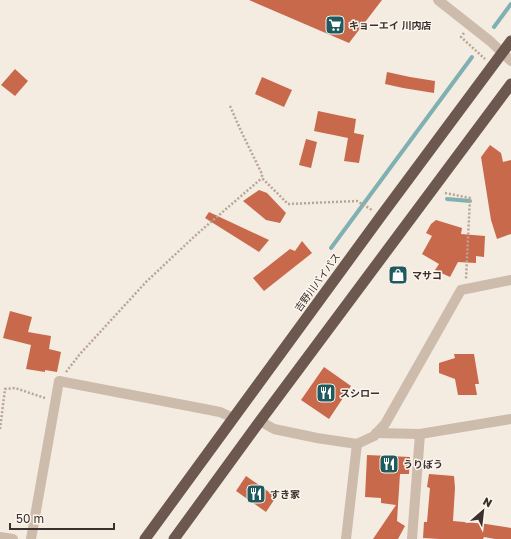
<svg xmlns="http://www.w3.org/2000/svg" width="511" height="539" font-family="'Golos Text','Noto Sans JP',sans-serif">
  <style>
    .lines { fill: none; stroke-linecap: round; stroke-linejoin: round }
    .stream { stroke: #7fb0b2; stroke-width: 4 }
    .building { fill: #c8694b }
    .path { stroke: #b9a596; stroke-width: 2.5; stroke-dasharray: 2 2; stroke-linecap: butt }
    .minor { stroke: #cdbbac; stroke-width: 10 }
    .tertiary { stroke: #cdbbac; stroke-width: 10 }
    .trunk { stroke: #6c584f; stroke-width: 11 }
    .labels { text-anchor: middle; stroke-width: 3; stroke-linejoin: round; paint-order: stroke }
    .poi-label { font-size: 10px; font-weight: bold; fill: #3b302b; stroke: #fbf5ee; text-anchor: start }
    .street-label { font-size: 10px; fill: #3b302b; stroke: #fbf5ee }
  </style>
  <rect width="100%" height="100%" fill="#f4ebe1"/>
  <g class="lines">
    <g class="stream">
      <path d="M494,27L511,4"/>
      <path d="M447,199L470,201"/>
      <path d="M331,248L472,57"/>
    </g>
  </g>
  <g class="building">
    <path d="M249,0H382L349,43Z"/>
    <path d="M15,69L28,81L15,96L1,85Z"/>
    <path d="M387,72L410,77L435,81L434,93L403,88L385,84Z"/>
    <path d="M262,77L292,90L284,107L255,94Z"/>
    <path d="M318,111L356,119L354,133L364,135L359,163L344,161L348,138L314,131Z"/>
    <path d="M306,139L317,142L311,168L299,165Z"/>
    <path d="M490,145L501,153L503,162L511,160V234L497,239L491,220L481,157Z"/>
    <path d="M259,190L267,193L286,213L280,223L266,220L243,201Z"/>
    <path d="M209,212L269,240L259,252L205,218Z"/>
    <path d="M436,220L462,228L461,234L485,236L484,257L476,256V263L458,262L450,277L435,270L439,264L422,254L432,236L426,233L431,224Z"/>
    <path d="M302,241L312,253L264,291L253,278L290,249L295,251Z"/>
    <path d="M10,311L32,317L28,332L51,336L49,349L61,352L57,372L45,370V372L26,369L31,345L3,338Z"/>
    <path d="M454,354H474L479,384H475L477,395H458L455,379L439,373V363L455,358Z"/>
    <path d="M324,367L351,386L329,419L301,400Z"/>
    <path d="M367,455L410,457L409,474H400L397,521L405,526L398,539H373L396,505L381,503V498L365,497Z"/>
    <path d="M429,474L454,476L455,488L453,521L486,524L511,528V539H495L484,537L483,539H439L423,538L424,522H427L430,488L427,487Z"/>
    <path d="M246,476L276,497L266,512L236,491Z"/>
  </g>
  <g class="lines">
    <g class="path">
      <path d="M464,33L461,37L485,59"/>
      <path d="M230,106L241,131L262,174V178L288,204L357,201L372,210"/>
      <path d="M445,193L470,198L466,279"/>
      <path d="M66,372L80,354L146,282L197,234L262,178"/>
      <path d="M0,429L5,389L15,388L45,398"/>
    </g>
    <g class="minor">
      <path d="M438,0L490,41L511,61"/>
      <path d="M376,433L420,434L511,419"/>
      <path d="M0,537L13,539"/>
      <path d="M31,539L59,381L220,412L233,418"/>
      <path d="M346,539L357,444"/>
      <path d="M412,539L420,434"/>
    </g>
    <path class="tertiary" d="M260,421L274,429L317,438L357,444L374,436L385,424L461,290L511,280"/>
    <g class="trunk">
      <path d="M145,539L381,216L511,41"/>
      <path d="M174,539L260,421L511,84"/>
    </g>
  </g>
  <defs>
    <g id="supermarket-square" transform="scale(1)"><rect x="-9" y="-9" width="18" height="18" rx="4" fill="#1f5a5e" stroke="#fbf5ee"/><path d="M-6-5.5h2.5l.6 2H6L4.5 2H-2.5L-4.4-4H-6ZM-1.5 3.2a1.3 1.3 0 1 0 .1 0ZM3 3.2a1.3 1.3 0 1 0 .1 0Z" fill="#fff"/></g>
    <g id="shop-square" transform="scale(1)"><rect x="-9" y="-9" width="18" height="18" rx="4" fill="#1f5a5e" stroke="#fbf5ee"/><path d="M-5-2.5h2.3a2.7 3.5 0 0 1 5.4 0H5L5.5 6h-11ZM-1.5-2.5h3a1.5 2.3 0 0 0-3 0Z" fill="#fff"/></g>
    <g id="restaurant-square" transform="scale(1)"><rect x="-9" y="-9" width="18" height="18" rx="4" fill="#1f5a5e" stroke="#fbf5ee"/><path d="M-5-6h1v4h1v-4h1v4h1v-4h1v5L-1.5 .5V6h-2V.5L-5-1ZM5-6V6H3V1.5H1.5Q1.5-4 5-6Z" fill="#fff"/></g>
  </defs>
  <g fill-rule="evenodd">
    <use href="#supermarket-square" x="335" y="25"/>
    <use href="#shop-square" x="398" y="275"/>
    <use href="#restaurant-square" x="326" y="393"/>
    <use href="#restaurant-square" x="389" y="464"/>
    <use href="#restaurant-square" x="256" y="494"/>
  </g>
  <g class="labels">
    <g class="poi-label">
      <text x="349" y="29">キョーエイ 川内店</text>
      <text x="412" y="279">マサコ</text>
      <text x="340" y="397">スシロー</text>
      <text x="403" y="468">うりぼう</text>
      <text x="270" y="498">すき家</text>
    </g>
    <g class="street-label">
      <text transform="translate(317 282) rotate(-54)" y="4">吉野川バイパス</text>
    </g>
  </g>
  <g transform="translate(483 511) rotate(28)" stroke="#fbf5ee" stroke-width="3" paint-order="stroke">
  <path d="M0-3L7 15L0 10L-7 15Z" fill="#3b302b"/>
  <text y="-6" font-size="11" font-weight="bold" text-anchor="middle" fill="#3b302b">N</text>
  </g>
  <path d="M10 523v6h104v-6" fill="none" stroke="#3b302b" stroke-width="2"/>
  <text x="16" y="523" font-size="12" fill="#3b302b" stroke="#fbf5ee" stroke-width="3" paint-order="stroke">50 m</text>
</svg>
